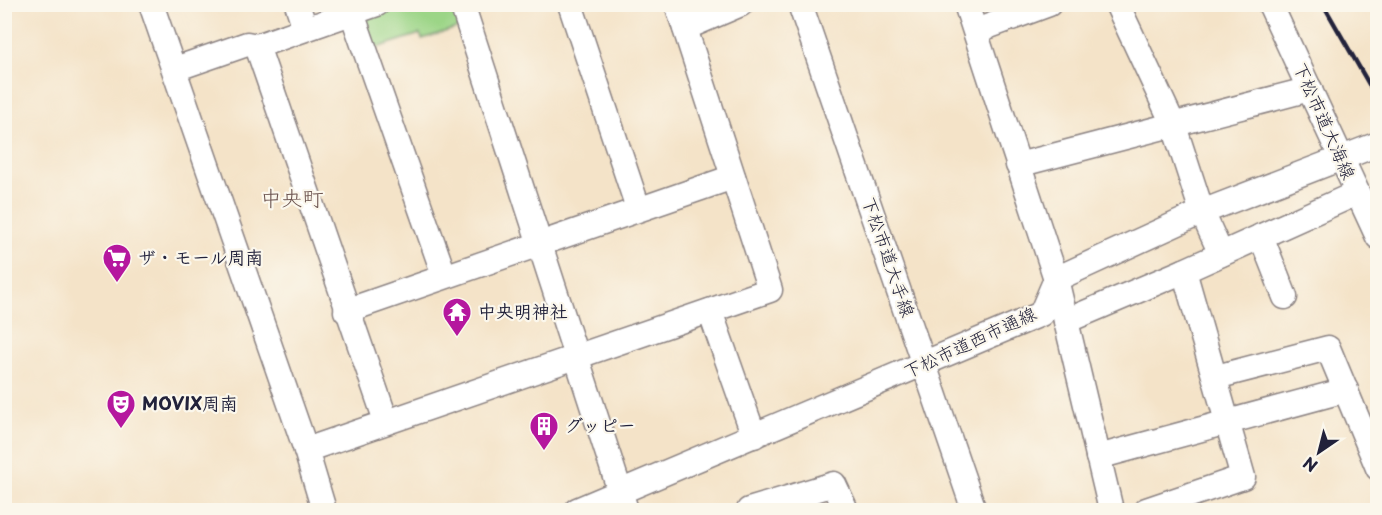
<svg xmlns="http://www.w3.org/2000/svg" width="1382" height="515" font-family="'Playpen Sans','Klee One',sans-serif">
  <style>
    .green { fill: #9cd587; stroke: #5f7c61; stroke-width: 1.5 }
    .lines { fill: none; stroke-linecap: round; stroke-linejoin: round }
    .minor-casing { stroke: #8b8282; stroke-width: 27 }
    .minor { stroke: #fff; stroke-width: 24 }
    .rail { stroke: #22223b; stroke-width: 4.5 }
    .labels { text-anchor: middle; stroke-width: 4.5; stroke-linejoin: round; paint-order: stroke }
    .street-label { font-size: 18px; fill: #22223b; stroke: #fbf7ec }
    .poi-label { font-size: 18px; font-weight: bold; fill: #22223b; stroke: #fbf7ec; text-anchor: start }
    .quarter-label { font-size: 21px; fill: #6c5450; stroke: #fbf7ec }
  </style>
  <rect width="100%" height="100%" fill="#fbf7ec"/>
  <filter id="ink" filterUnits="userSpaceOnUse"><feTurbulence type="fractalNoise" baseFrequency=".0167" numOctaves="2"/><feDisplacementMap in="SourceGraphic" scale="12" xChannelSelector="R" yChannelSelector="G"/><feConvolveMatrix kernelMatrix="1 2 1 2 8 2 1 2 1" color-interpolation-filters="sRGB"/></filter>
  <filter id="wash" filterUnits="userSpaceOnUse"><feTurbulence type="fractalNoise" baseFrequency=".008" numOctaves="4" result="noise"/><feDisplacementMap in="SourceGraphic" scale="24" xChannelSelector="R" yChannelSelector="G"/><feGaussianBlur stdDeviation="1.35" result="paint"/><feColorMatrix in="noise" values="0 0 0 0 0 0 0 0 0 0 0 0 0 0 0 0 0 1.4 0 .05"/><feComposite in="paint" operator="in"/></filter>
  <g filter="url(#wash)">
    <rect width="100%" height="100%" fill="#f4e3c8"/>
    <path class="green" d="M397,5H452L460,27L422,39L420,34L373,49L361,17Z"/>
  </g>
  <g filter="url(#ink)">
    <g class="lines">
      <g class="minor-casing">
        <g id="minor">
          <path d="M151,4L306,450L324,510"/>
          <path d="M297,4L305,28"/>
          <path d="M462,4L626,510"/>
          <path d="M570,4L638,208"/>
          <path d="M800,4L974,510"/>
          <path d="M966,4L1056,279L1111,510"/>
          <path d="M1117,4L1174,126L1202,212L1221,254"/>
          <path d="M1270,4L1378,237"/>
          <path d="M352,13L444,275"/>
          <path d="M685,28L741,4"/>
          <path d="M976,31L1049,4"/>
          <path d="M257,46L386,421"/>
          <path d="M175,69L247,44L257,46L377,4"/>
          <path d="M1018,165L1310,89"/>
          <path d="M1261,236L1285,297"/>
          <path d="M346,311L733,177"/>
          <path d="M710,311L754,436"/>
          <path d="M1066,321L1184,271"/>
          <path d="M1216,377L1328,348L1378,468"/>
          <path d="M306,450L770,290L677,4"/>
          <path d="M1098,457L1346,390"/>
          <path d="M577,510L1041,314L1056,279L1202,212L1378,144"/>
          <path d="M749,510L834,484L846,510"/>
          <path d="M1146,510L1243,477L1184,271L1357,193"/>
        </g>
      </g>
      <use href="#minor" class="minor"/>
      <path class="rail" d="M1323,4L1378,100"/>
    </g>
  </g>
  <defs>
    <g id="supermarket-pin" transform="scale(1.5)"><path d="M0 17L-7.5 6A9.5 9.5 0 1 1 7.5 6Z" fill="#b5179e" stroke="#fbf7ec"/><path d="M-6-5.5h2.5l.6 2H6L4.5 2H-2.5L-4.4-4H-6ZM-1.5 3.2a1.3 1.3 0 1 0 .1 0ZM3 3.2a1.3 1.3 0 1 0 .1 0Z" fill="#fff"/></g>
    <g id="temple-pin" transform="scale(1.5)"><path d="M0 17L-7.5 6A9.5 9.5 0 1 1 7.5 6Z" fill="#b5179e" stroke="#fbf7ec"/><path d="M0-6L5-2H3V0L6.5 2.5H4V6H1.5V3h-3V6H-4V2.5H-6.5L-3 0V-2H-5Z" fill="#fff"/></g>
    <g id="theatre-pin" transform="scale(1.5)"><path d="M0 17L-7.5 6A9.5 9.5 0 1 1 7.5 6Z" fill="#b5179e" stroke="#fbf7ec"/><path d="M-5-5.5Q0-4 5-5.5V0Q5 5 0 6Q-5 5-5 0ZM-3.3-2.5H-1v1.5H-3.3ZM1-2.5H3.3v1.5H1ZM-2.8 1Q0 5.5 2.8 1Z" fill="#fff"/></g>
    <g id="building-pin" transform="scale(1.5)"><path d="M0 17L-7.5 6A9.5 9.5 0 1 1 7.5 6Z" fill="#b5179e" stroke="#fbf7ec"/><path d="M-4-6H4V6H1V3H-1V6H-4ZM-2.5-4.3h1.7v1.8h-1.7ZM.8-4.3h1.7v1.8H.8ZM-2.5-1h1.7V.8h-1.7ZM.8-1h1.7V.8H.8Z" fill="#fff"/></g>
  </defs>
  <g fill-rule="evenodd">
    <use href="#supermarket-pin" x="117" y="258"/>
    <use href="#temple-pin" x="457" y="312"/>
    <use href="#theatre-pin" x="121" y="404"/>
    <use href="#building-pin" x="544" y="426"/>
  </g>
  <g class="labels">
    <g class="street-label">
      <text transform="translate(1324 121) rotate(66)" y="6">下松市道大海線</text>
      <text transform="translate(888 257) rotate(71)" y="6">下松市道大手線</text>
      <text transform="translate(970 343) rotate(-25)" y="6">下松市道西市通線</text>
    </g>
    <g class="poi-label">
      <text x="138" y="264">ザ・モール周南</text>
      <text x="478" y="318">中央明神社</text>
      <text x="142" y="410">MOVIX周南</text>
      <text x="565" y="432">グッピー</text>
    </g>
    <g class="quarter-label">
      <text x="292" y="206">中央町</text>
    </g>
  </g>
  <rect width="1382" height="515" fill="none" stroke="#fbf7ec" stroke-width="24"/>
  <g transform="translate(1319 452) rotate(215)" stroke="#fbf7ec" stroke-width="4.5" paint-order="stroke">
  <path d="M0-4.5L10 22L0 15L-10 22Z" fill="#22223b"/>
  <text y="-9" font-size="16" font-weight="bold" text-anchor="middle" fill="#22223b">N</text>
  </g>
</svg>
